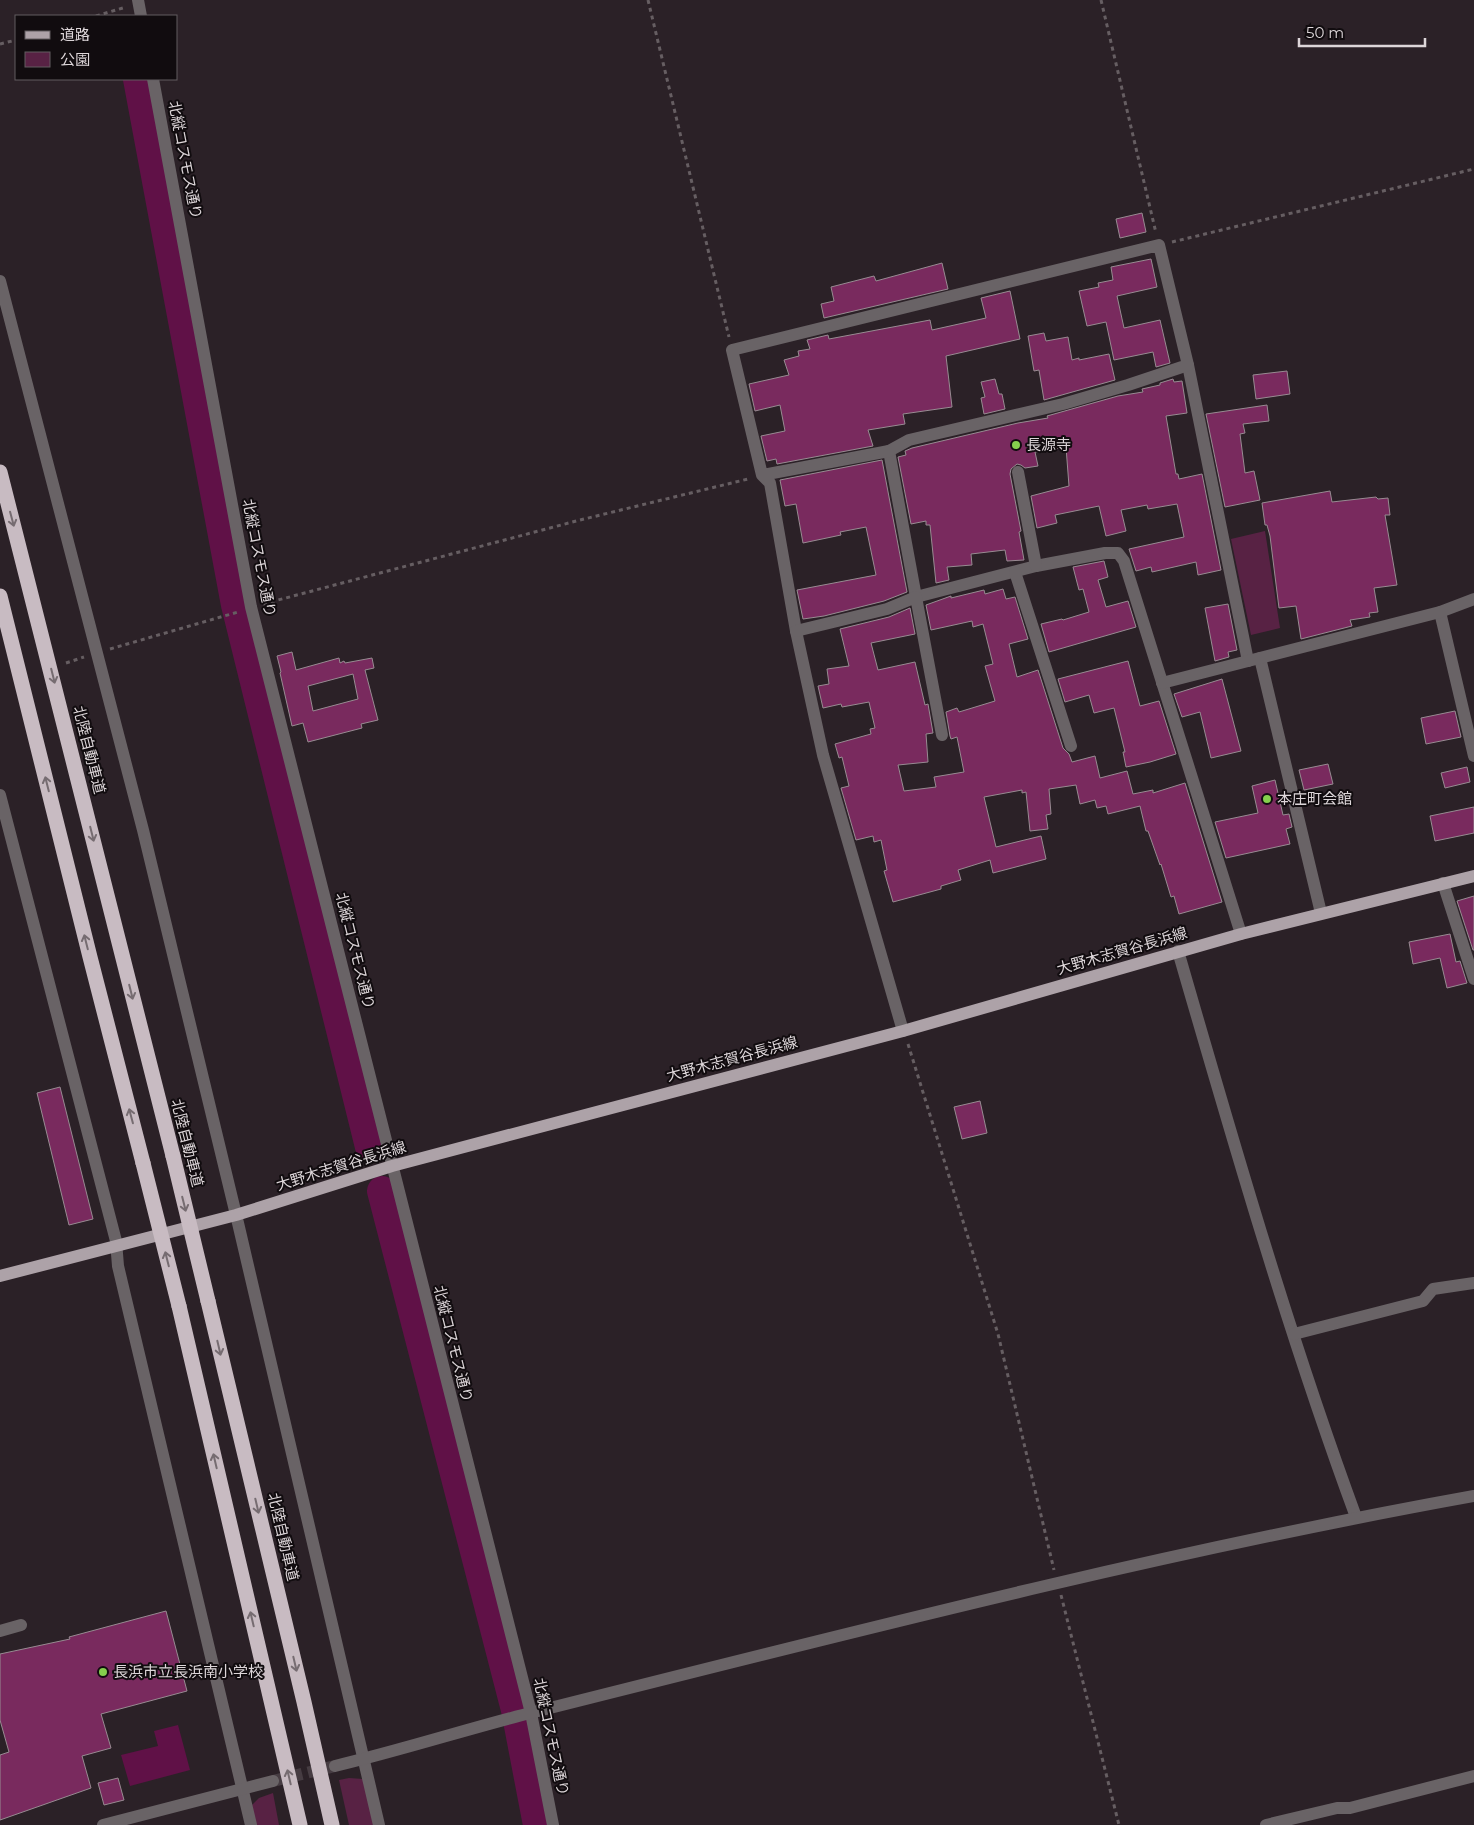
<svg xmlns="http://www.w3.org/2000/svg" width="1474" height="1825" font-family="Montserrat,'Noto Sans JP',sans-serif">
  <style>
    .green { fill: #582244 }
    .water { fill: #601147 }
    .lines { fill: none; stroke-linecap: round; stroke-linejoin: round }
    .river { stroke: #601147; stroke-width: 30 }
    .building { fill: #792a5e; stroke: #988b92; fill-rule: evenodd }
    .minor-tunnel { stroke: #463c42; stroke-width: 12; stroke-dasharray: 12 6; stroke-linecap: butt }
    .path { stroke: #665e62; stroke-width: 3; stroke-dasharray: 4 4; stroke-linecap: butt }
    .minor { stroke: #696366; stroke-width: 12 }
    .major { stroke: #ada2a8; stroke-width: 12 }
    .highway { stroke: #c8bbc2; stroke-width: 15 }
    .highway-bridge { stroke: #c8bbc2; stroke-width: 15 }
    .oneway { stroke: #766c71 }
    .poi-dot { fill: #85cf4d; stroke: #110c0f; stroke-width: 2 }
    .labels { text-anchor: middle; stroke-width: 4; stroke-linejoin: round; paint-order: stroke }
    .street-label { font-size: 15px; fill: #ddd6d9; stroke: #110c0f }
    .poi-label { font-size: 15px; fill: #ddd6d9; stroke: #110c0f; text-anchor: start }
  </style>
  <rect width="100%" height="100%" fill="#2b2127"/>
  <g class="green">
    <path d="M1265,531L1280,628L1251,635L1231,539Z"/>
    <path d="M349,1778L363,1779L374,1825H349L339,1780Z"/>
    <path d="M273,1793L279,1825H256L252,1805L259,1798Z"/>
  </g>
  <path class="water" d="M178,1725L190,1770L130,1786L121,1755L158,1746L154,1731Z"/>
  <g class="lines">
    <g class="river">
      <path d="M138,79L236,605L370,1147"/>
      <path d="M382,1191L516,1710L538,1825"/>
    </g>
  </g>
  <g class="building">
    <path d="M1142,213L1146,232L1120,238L1116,219Z"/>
    <path d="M1151,259L1157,287L1117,296L1124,328L1160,320L1170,363L1156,367L1153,352L1114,360L1106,322L1087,326L1079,291L1099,287L1098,283L1113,280L1111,267Z"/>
    <path d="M942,263L948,289L824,318L821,304L834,301L831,287L874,276L876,281Z"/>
    <path d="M1010,291L1020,339L946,356L952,407L903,414L905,424L868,430L873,446L777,464L776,459L767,461L761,436L785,431L780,405L755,411L749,384L789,375L784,360L799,356L798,351L810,349L807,340L828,335L829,339L930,320L932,330L986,318L981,298Z"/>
    <path d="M1044,333L1046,341L1068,337L1072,360L1079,358V360L1109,354L1115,380L1044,400L1039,370L1034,371L1028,336Z"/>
    <path d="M1287,371L1290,394L1256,399L1253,375Z"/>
    <path d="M995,379L999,394H1002L1005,409L984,414L981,398L985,397L981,382Z"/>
    <path d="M1173,379L1174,382L1182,381L1187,413L1166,416L1176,474H1178L1179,479L1202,474L1221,570L1198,575L1196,562L1152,572L1151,567L1136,571L1129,549L1184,537L1177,504L1148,509L1147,505L1121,510L1126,531L1106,536L1099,506L1055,515L1057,523L1037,528L1031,496L1069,486L1066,447L1035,452L1038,466L1025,468L1021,465L1017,464L1011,469L1010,474L1021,531L1019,532L1024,560L1007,561L1005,550L971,554L972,565L947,567L949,580L936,583L930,525H926V521L911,524L898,457L906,455L905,451L912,448L1018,423L1048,418L1047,416L1118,396L1143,392L1142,389L1160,385V383Z"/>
    <path d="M1267,405L1269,421L1243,424L1245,433L1240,434L1245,473L1254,471L1260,500L1225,507L1206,414Z"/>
    <path d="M882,460L907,592L884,601L824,616L803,619L797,590L876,575L866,527L840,532L841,535L803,543L796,504L785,506L780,480Z"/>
    <path d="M1330,491L1332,502L1376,497L1378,499L1388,498L1390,515H1385L1397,585L1374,588L1378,612L1369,613L1370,617L1350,620L1352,626L1301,639L1296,606L1279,608L1270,536L1267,525H1265L1262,503Z"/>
    <path d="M1104,561L1108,577L1098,580L1106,607L1128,601L1136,627L1049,652L1041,624L1062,619L1063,620L1089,612L1083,589L1079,590L1073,567Z"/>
    <path d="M1003,589L1006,599L1015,597L1028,639L1009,644L1017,677L1038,670L1063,748L1069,754L1072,762L1095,756L1100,778L1127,771L1133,794L1153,790V793L1185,783L1222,902L1179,914L1174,896L1171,897L1161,864L1160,865L1148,831H1146L1140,806L1108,814L1106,806L1097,808L1095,800L1080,804L1076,785L1049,789L1051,814L1046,815L1048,829L1030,831L1026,792L1022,793V790L984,797L996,847L1041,836L1046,859L993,873L990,860L958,870L961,880L941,886V889L893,902L884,871L887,870L881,840L874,842L873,836L856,840L841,788L849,786L842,757L839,758L835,744L871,734L870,729L875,728L869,702L842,707L841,704L823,708L818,686L829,684L827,669L849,666L840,629L889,617L910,608L915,634L871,643L878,670L915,662L925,705L928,704L933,733L926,734L928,762L898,765L904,791L936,787L934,777L964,772L957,737L951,739L950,736L946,712L957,708L959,712L995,701L985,666L993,664L983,624L973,627L972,621L931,630L926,605L951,596V598L984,590L985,594Z"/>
    <path d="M1228,604L1237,650L1228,652L1229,657L1215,661L1205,608Z"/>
    <path d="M292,652L296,670L339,658L340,663L344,661L345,663L372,658L374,668L365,670L378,720L361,724L362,728L308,742L303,723L292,726L280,673L281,672L277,656ZM353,674L358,699L313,711L308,686Z"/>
    <path d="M1128,661L1140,706L1159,701L1176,754L1150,762L1126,767L1123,752H1125L1114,708L1094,713L1089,695L1065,702L1058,679Z"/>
    <path d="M1222,679L1241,751L1211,758L1200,712L1182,717L1174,694Z"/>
    <path d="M1455,711L1461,737L1426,744L1421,718Z"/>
    <path d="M1328,764L1333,784L1304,790L1299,770Z"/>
    <path d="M1467,767L1470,782L1445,788L1441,773Z"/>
    <path d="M1275,780L1283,815L1289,814L1292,827L1286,829L1290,844L1226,858L1215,822L1258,813L1252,786Z"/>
    <path d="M1474,807V833L1435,841L1430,816Z"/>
    <path d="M1474,896V950H1473L1457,901Z"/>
    <path d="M1450,934L1456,962L1460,961L1467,983L1447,988L1440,958L1413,964L1409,942Z"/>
    <path d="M60,1087L93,1219L69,1225L37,1093Z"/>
    <path d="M980,1101L987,1133L962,1139L954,1107Z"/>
    <path d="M166,1611L187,1691L101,1714L111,1748L82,1756L91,1788L0,1820V1755L9,1752L0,1720V1654L70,1639L69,1637Z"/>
    <path d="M118,1778L124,1800L104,1805L98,1783Z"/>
  </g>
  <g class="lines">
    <path class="minor-tunnel" d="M273,1781L335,1766"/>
    <g class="path">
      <path d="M648,0L729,337"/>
      <path d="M1101,0L1156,233"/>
      <path d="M96,16L126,7"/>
      <path d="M0,44L16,40"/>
      <path d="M1172,242L1474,169"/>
      <path d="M263,604L580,520L748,479"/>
      <path d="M110,649L238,612"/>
      <path d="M66,663L84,657"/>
      <path d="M908,1044L998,1334L1054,1570"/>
      <path d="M1061,1595L1119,1825"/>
    </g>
    <g class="minor">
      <path d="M138,0L141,16"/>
      <path d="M153,79L251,607L531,1713L553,1825"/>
      <path d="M0,281L143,830L238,1223L379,1825"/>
      <path d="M1188,365L1248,661"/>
      <path d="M889,451L916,597L1036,566L1105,553H1118L1124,561L1241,934"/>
      <path d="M1018,472L1036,566"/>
      <path d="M762,475L889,451L909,440L1063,404L1128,385L1188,365L1159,245L732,350L762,475L770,483L796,631L823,755L903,1031"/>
      <path d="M1015,572L1071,746"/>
      <path d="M1440,612L1474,756"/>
      <path d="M796,631L887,609L916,597L942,735"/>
      <path d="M1260,658L1321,913"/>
      <path d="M1162,683L1440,612L1474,599"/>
      <path d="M0,795L116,1241L118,1266L251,1825"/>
      <path d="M1443,883L1474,979"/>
      <path d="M1178,951C1233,1141 1288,1332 1356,1517"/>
      <path d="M1294,1334L1423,1301L1433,1289L1474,1283"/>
      <path d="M0,1631L21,1625"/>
      <path d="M335,1766C402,1750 467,1729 534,1712C845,1634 1157,1553 1474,1496"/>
      <path d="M103,1825L273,1781"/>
      <path d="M1266,1825L1337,1808H1350L1474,1776"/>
    </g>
    <path class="major" d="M0,1276L236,1215L392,1166L903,1031L1241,934L1474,876"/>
    <g class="highway">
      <path d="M0,472L173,1156"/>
      <path d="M0,596L90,957L143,1163"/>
      <path d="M208,1301L304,1702L332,1825"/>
      <path d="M179,1306L300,1825"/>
    </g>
    <g class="highway-bridge">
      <path d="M173,1156L208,1301"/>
      <path d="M143,1163L179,1306"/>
    </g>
  </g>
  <defs><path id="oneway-shaft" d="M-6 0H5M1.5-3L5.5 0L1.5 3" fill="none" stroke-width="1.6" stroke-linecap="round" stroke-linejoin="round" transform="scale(1.25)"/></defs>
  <g class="oneway">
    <use href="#oneway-shaft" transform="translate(12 519) rotate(75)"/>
    <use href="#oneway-shaft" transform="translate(53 676) rotate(76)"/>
    <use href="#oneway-shaft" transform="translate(47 784) rotate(-104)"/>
    <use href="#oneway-shaft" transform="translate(92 834) rotate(76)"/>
    <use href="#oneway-shaft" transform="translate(86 942) rotate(-104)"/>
    <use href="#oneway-shaft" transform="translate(131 992) rotate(76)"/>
    <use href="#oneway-shaft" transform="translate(131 1116) rotate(-105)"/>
    <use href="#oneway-shaft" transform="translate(184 1204) rotate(76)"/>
    <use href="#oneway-shaft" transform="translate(167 1259) rotate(-104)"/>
    <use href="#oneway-shaft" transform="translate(219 1348) rotate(77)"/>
    <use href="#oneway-shaft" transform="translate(215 1461) rotate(-103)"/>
    <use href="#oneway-shaft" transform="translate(257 1506) rotate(77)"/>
    <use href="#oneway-shaft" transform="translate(252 1619) rotate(-103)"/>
    <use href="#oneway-shaft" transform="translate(295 1664) rotate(77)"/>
    <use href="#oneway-shaft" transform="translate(289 1777) rotate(-103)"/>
  </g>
  <g class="poi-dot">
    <circle cx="1016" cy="445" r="5"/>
    <circle cx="1267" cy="799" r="5"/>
    <circle cx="103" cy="1672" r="5"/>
  </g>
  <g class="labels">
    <g class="street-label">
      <text transform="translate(185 160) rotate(79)" y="5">北縦コスモス通り</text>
      <text transform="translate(259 558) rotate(79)" y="5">北縦コスモス通り</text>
      <text transform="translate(89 750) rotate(76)" y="5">北陸自動車道</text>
      <text transform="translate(355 951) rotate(76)" y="5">北縦コスモス通り</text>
      <text transform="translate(1122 951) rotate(-16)" y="5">大野木志賀谷長浜線</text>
      <text transform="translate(732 1059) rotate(-15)" y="5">大野木志賀谷長浜線</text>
      <text transform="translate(187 1143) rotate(76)" y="5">北陸自動車道</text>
      <text transform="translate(341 1166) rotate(-17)" y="5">大野木志賀谷長浜線</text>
      <text transform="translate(453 1344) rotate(76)" y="5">北縦コスモス通り</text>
      <text transform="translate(283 1537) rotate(77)" y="5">北陸自動車道</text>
      <text transform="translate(551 1737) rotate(78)" y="5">北縦コスモス通り</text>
    </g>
    <g class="poi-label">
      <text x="1026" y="450">長源寺</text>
      <text x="1277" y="804">本庄町会館</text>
      <text x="113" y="1677">長浜市立長浜南小学校</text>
    </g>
  </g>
  <rect x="15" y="15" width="162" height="65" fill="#110c0f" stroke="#635d60"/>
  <rect x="25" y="31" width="25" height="8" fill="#ada2a8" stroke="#635d60"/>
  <text x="60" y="40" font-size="15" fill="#ddd6d9">道路</text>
  <rect x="25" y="52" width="25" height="15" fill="#582244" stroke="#635d60"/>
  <text x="60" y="65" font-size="15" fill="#ddd6d9">公園</text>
  <path d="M1299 38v8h126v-8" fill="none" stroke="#ddd6d9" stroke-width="2.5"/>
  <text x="1306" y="38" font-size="15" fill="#ddd6d9" stroke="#110c0f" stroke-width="4" paint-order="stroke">50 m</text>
</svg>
